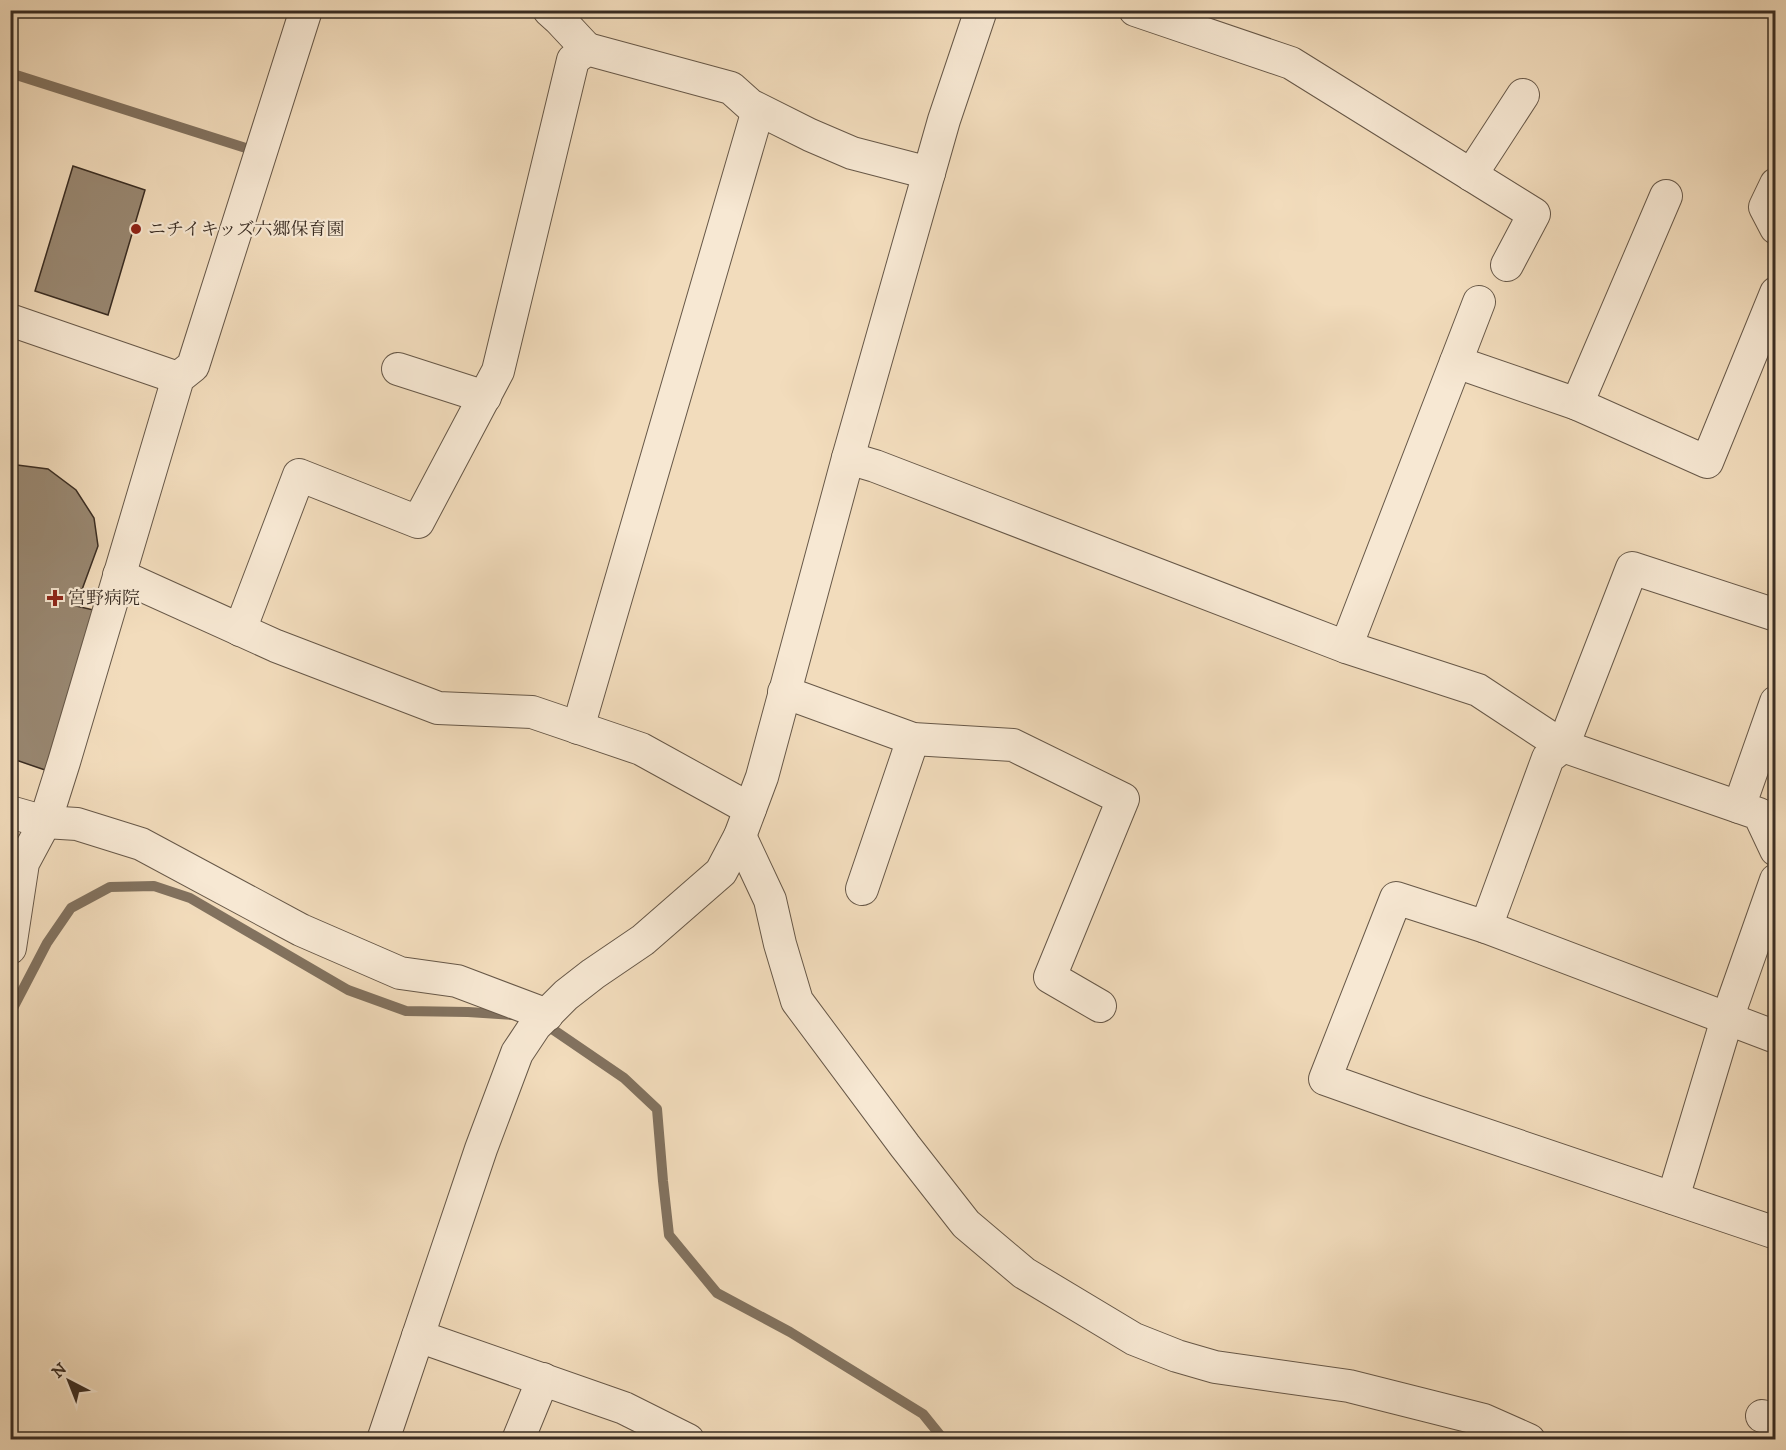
<svg xmlns="http://www.w3.org/2000/svg" width="1786" height="1450" font-family="'IM FELL DW Pica','Noto Serif JP',serif">
  <style>
    .lines { fill: none; stroke-linecap: round; stroke-linejoin: round }
    .stream { stroke: #82725f; stroke-width: 10 }
    .building { fill: #998872; stroke: #392c22; stroke-width: 1.5 }
    .minor-casing { stroke: #675848; stroke-width: 34 }
    .minor { stroke: #f7e8d3; stroke-width: 32 }
    .poi-dot { fill: #8f2418; stroke: #f7e8d3; stroke-width: 2 }
    .labels { text-anchor: middle; stroke-width: 4.5; stroke-linejoin: round; paint-order: stroke }
    .poi-label { font-size: 18px; fill: #392c22; stroke: #f7e8d3; text-anchor: start }
  </style>
  <rect width="100%" height="100%" fill="#f2dcbc"/>
  <filter id="stains"><feTurbulence type="fractalNoise" baseFrequency=".00333" numOctaves="4"/><feColorMatrix values="0 0 0 0 .2 0 0 0 0 .09 0 0 0 0 .02 0 0 0 .5 -.17"/></filter>
  <radialGradient id="worn" r=".72"><stop offset=".6" stop-color="#630" stop-opacity="0"/><stop offset="1" stop-color="#630" stop-opacity=".3"/></radialGradient>
  <g class="lines">
    <g class="stream">
      <path d="M10,73L252,150"/>
      <path d="M10,1014L47,943L71,908L110,887L154,886L190,898L348,990L406,1011L468,1012L513,1015"/>
      <path d="M542,1022L624,1078L657,1109L663,1181L669,1235L717,1293L790,1332L923,1414L944,1440"/>
    </g>
  </g>
  <g class="building">
    <path d="M73,166L145,190L108,315L35,291Z"/>
    <path d="M17,465L48,469L76,490L94,518L98,546L76,606L98,611L48,771L10,758V466Z"/>
  </g>
  <g class="lines">
    <g class="minor-casing">
      <g id="minor">
        <path d="M549,10L559,19L587,49"/>
        <path d="M1135,10L1291,63L1534,214L1507,265"/>
        <path d="M1471,175L1523,95"/>
        <path d="M1776,184L1765,207L1776,228"/>
        <path d="M1666,196L1577,404L1707,462L1776,293"/>
        <path d="M10,320L178,378"/>
        <path d="M1456,362L1577,404"/>
        <path d="M398,369L485,397"/>
        <path d="M848,458L875,466L1346,647L1478,690L1563,746L1759,814L1776,850"/>
        <path d="M119,575L276,646L438,708L532,712L641,749L750,809"/>
        <path d="M1776,615L1632,568L1563,746L1548,758L1486,927L1396,898L1325,1079L1415,1111L1776,1233"/>
        <path d="M240,630L299,475L418,522L498,371L573,60L587,49L731,88L750,105L810,135L852,153L929,173"/>
        <path d="M1346,647L1479,302"/>
        <path d="M784,692L913,739L1013,745L1123,799L1050,977L1100,1006"/>
        <path d="M578,728L758,110"/>
        <path d="M1739,807L1776,702"/>
        <path d="M10,812L45,822L77,824L141,844L301,930L400,973L457,981L547,1015"/>
        <path d="M740,836L770,900L780,944L797,1001L905,1146L966,1224L1024,1273L1134,1339L1177,1356L1215,1367L1349,1386L1484,1420L1529,1440"/>
        <path d="M862,889L913,739"/>
        <path d="M1486,927L1776,1037"/>
        <path d="M10,948L23,863L45,822L64,762L178,378L193,366L306,10"/>
        <path d="M1673,1198L1727,1019L1776,880"/>
        <path d="M418,1336L624,1408L688,1440"/>
        <path d="M1762,1416L1776,1420"/>
        <path d="M383,1440L481,1149L517,1053L535,1026L566,995L593,974L643,940L721,872L740,836L762,777L848,458L944,120L981,10"/>
        <path d="M518,1440L543,1379"/>
      </g>
    </g>
    <use href="#minor" class="minor"/>
  </g>
  <g class="poi-dot">
    <circle cx="136" cy="229" r="6"/>
    <path d="M52 589h6v6h6v6h-6v6h-6v-6h-6v-6h6z"/>
  </g>
  <g class="labels">
    <g class="poi-label">
      <text x="148" y="235">ニチイキッズ六郷保育園</text>
      <text x="68" y="604">宮野病院</text>
    </g>
  </g>
  <rect width="1786" height="1450" fill="none" stroke="#f2dcbc" stroke-width="36"/>
  <rect x="12" y="12" width="1762" height="1426" fill="none" stroke="#392c22" stroke-width="3"/>
  <rect x="18" y="18" width="1750" height="1414" fill="none" stroke="#392c22" stroke-width="1.5"/>
  <g transform="translate(69 1381) rotate(318)" stroke="#f7e8d3" stroke-width="4.5" paint-order="stroke">
  <path d="M0-4.5L10 22L0 15L-10 22Z" fill="#392c22"/>
  <text y="-9" font-size="16" font-weight="bold" text-anchor="middle" fill="#392c22">N</text>
  </g>
  <rect width="100%" height="100%" filter="url(#stains)"/>
  <rect width="100%" height="100%" fill="url(#worn)"/>
</svg>
